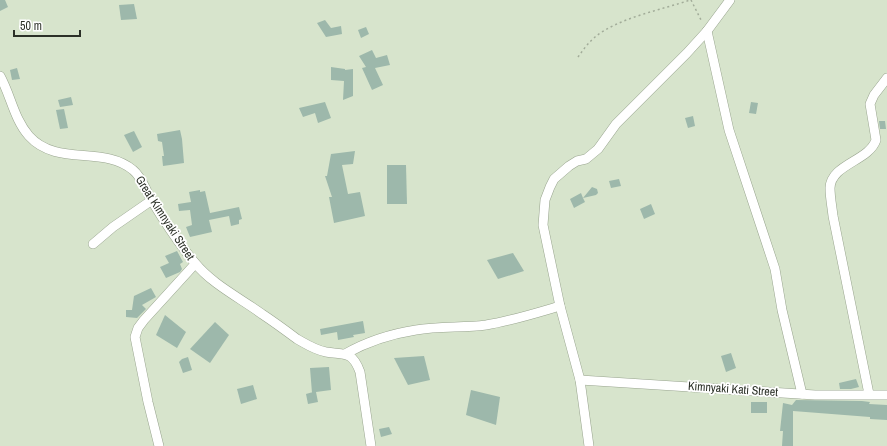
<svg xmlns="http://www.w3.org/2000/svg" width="887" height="446" font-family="'Archivo Narrow',sans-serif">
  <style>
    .building { fill: #9db8ab }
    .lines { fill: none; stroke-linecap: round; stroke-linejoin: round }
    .minor-casing { stroke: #98a48e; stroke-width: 10 }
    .path { stroke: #a2ac99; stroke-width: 1.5; stroke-dasharray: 2 3; stroke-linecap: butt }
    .minor { stroke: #fff; stroke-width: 9 }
    .labels { text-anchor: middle; stroke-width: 3.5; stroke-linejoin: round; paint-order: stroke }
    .street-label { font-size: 12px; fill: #2b3027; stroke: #fff }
  </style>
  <rect width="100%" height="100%" fill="#d7e4cc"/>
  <g class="building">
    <path d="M0,0H5L8,7L0,11Z"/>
    <path d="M134,4L137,19L121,20L119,5Z"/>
    <path d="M325,20L331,28L341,26L342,34L326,37L317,23Z"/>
    <path d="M366,27L369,34L361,38L358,30Z"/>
    <path d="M372,50L376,58L387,55L390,65L375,68L383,85L372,90L362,68L366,67L359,56Z"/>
    <path d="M331,67L345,69V70L353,69V96L343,100L344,81L331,80Z"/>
    <path d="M17,68L20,79L12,80L10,70Z"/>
    <path d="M71,97L73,105L60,107L58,100Z"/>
    <path d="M325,102L331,118L318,123L315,113L303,117L299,108Z"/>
    <path d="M751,102L758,103L756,114L749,113Z"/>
    <path d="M64,109L68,128L60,129L56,110Z"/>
    <path d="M693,116L695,126L688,128L685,118Z"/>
    <path d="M879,121H885L886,129H880Z"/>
    <path d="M180,130L182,139L184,163L163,166L162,156H164L162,142L158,141L157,134Z"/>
    <path d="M134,131L142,147L133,152L124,135Z"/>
    <path d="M355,151L353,164L342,165L348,194L360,192L365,216L334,223L329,197H332L325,176H327L331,154Z"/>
    <path d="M387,165H406L407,204H387Z"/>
    <path d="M619,179L621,186L611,188L609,181Z"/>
    <path d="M592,187L597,189L598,193L596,195L583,198L585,202L574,208L570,199L581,193L583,198Z"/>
    <path d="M200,190V192L205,191L210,213L239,207L242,219L239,220V224L231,226L229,216L209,220L212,232L190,237L186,227L192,225L190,210L179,211L178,204L191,202L189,192Z"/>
    <path d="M651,204L655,214L644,219L640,209Z"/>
    <path d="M177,251L183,262L180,264L182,269L180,272L166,278L160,267L169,263L165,256Z"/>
    <path d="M513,253L524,271L498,279L487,260Z"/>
    <path d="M151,288L156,297L142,305L146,309L137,318L126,317V310H132L134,296Z"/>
    <path d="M165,315L186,332L177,348L156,335Z"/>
    <path d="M363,321L365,333L353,335L354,337L338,340L337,332L321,335L320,329Z"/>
    <path d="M215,322L229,335L210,363L190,349Z"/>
    <path d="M731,353L736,368L726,372L721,356Z"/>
    <path d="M424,356L430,380L408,385L394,358Z"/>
    <path d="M188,357L192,370L183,373L179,362L182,359Z"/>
    <path d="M329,367L331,390L316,392L318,402L308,404L306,394L313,392L312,393L310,368Z"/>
    <path d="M856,379L859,387L851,389H840L839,383Z"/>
    <path d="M253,385L257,399L241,404L237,389Z"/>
    <path d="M471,390L500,397L496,425L466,415Z"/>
    <path d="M796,400L862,401L870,402L869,404L887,405V420L870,419V417L793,411V446H782L783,431H780L783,403L792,405Z"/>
    <rect x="751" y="402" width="16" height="11"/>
    <path d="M389,427L392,434L381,437L379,429Z"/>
  </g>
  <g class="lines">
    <g class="minor-casing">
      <g id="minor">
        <path d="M707,31L729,130L775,269L782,310L802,394"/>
        <path d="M0,76C11,96 14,119 29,136C57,167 103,145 133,170C142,177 146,191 152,201C164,221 180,245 195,263C212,284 240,298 262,314C274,322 285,330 297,339C306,344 315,350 326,352C344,355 352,350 360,372L371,446"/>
        <path d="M93,244L113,227L152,200"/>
        <path d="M345,354C368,341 390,334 416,330C440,326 463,328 486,325C511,321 536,313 560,306"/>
        <path d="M580,380L815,395H887"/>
        <path d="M869,394L833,216C832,207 830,197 830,188C831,164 869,161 876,140L870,104L874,95L887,78"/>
        <path d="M159,446L148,402L135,337L138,328L144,320L195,264"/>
        <path d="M589,446L580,380L560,306L543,225L545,200L550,187L554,179L569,166L577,161L586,159L598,149L616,124L687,53L707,31L730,0"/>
      </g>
    </g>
    <g class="path">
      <path d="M691,0L702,22"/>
      <path d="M578,57C583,50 588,43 595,37C618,18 661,10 690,0"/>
    </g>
    <use href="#minor" class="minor"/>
  </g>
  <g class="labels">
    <g class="street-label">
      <text transform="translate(165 218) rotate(57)" y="4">Great Kimnyaki Street</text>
      <text transform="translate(733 389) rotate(4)" y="4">Kimnyaki Kati Street</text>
    </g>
  </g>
  <path d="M14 30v6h66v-6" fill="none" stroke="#2b3027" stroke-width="2"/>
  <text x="20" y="30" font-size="12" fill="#2b3027" stroke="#ffffff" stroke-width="3" paint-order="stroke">50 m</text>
</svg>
